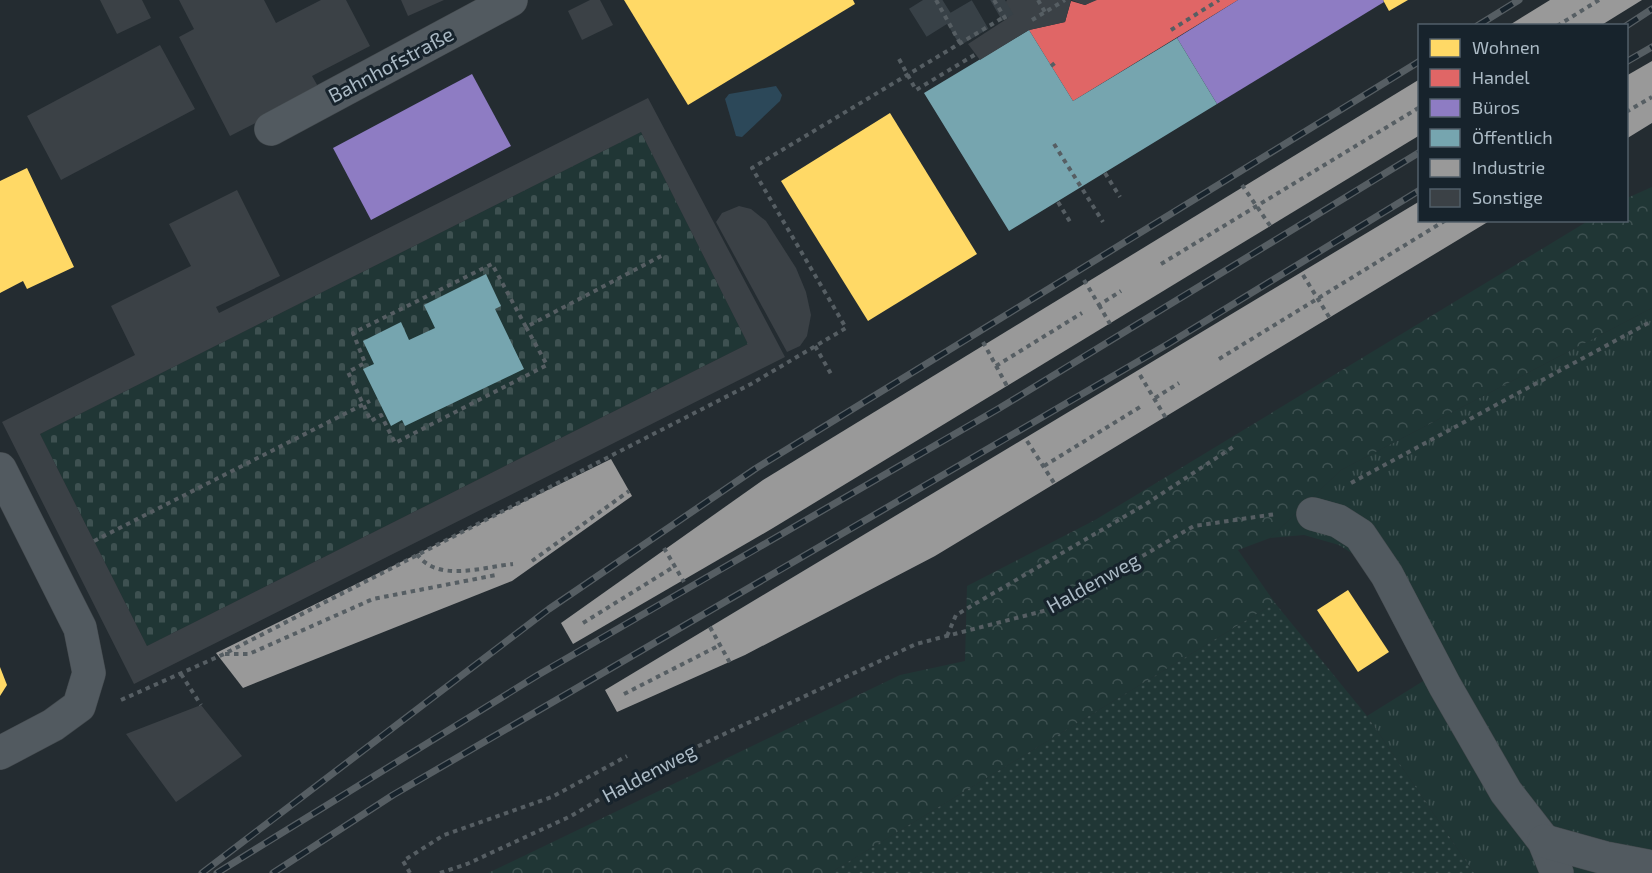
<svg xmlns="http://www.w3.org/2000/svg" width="1652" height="873" font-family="'Exo 2',sans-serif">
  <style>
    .grass { fill: url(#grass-tufts) }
    .forest { fill: url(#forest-crowns) }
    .cemetery { fill: url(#cemetery-stones) }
    .park { fill: url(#park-dots) }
    .water { fill: #2c4859 }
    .homes { fill: #ffd966 }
    .shops { fill: #e06666 }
    .offices { fill: #8e7cc3 }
    .public { fill: #76a5af }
    .industry { fill: #999 }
    .building { fill: #3b4146; fill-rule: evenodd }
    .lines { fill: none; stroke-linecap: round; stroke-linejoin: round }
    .minor-tunnel { stroke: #384147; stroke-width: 33; stroke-dasharray: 33 16; stroke-linecap: butt }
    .minor-casing { stroke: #42484c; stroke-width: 34 }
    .path { stroke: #565e63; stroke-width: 4; stroke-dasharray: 4.5 4.5; stroke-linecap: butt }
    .minor { stroke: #525a60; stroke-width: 33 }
    .rail-casing { stroke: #565e63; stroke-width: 7 }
    .rail { stroke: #17232c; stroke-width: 4.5; stroke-dasharray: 14; stroke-linecap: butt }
    .labels { text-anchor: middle; stroke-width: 6; stroke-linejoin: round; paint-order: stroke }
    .street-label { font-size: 20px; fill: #abbac5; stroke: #17232c }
  </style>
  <defs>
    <pattern id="grass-tufts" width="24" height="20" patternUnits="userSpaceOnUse" patternTransform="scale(1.5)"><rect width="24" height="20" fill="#203635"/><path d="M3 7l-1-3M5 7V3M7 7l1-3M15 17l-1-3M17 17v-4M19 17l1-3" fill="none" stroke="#3e5151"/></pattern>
    <pattern id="forest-crowns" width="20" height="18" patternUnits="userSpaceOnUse" patternTransform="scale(1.5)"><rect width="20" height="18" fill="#203635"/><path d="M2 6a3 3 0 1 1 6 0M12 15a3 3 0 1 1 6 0" fill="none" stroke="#3e5151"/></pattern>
    <pattern id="cemetery-stones" width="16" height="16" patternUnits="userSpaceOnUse" patternTransform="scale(1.5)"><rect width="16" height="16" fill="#203635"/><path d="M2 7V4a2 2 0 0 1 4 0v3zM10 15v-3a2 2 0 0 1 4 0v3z" fill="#3e5151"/></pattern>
    <pattern id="park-dots" width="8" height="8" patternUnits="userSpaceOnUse" patternTransform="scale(1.5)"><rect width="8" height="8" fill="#203635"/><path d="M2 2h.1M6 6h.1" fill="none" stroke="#3e5151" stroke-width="1.8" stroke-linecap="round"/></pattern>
  </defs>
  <rect width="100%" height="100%" fill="#242c31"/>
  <path class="grass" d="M1652,308V873H1474L1367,716L1428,678L1364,561L1339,545L1304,535L1270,538L1341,470Z"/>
  <path class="forest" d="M1652,187V308L1341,470L1270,538L1238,550L1275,603L830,873H488L900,675L965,661L967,586L1095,520L1588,221L1626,220L1627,198Z"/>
  <path class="cemetery" d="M641,132L748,344L147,646L40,434Z"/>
  <path class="park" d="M1275,603L1367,716L1474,873H830Z"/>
  <path class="water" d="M776,86L782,95L780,101L742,137L736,136L725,99L729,94Z"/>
  <g class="homes">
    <path d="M624,0H853L855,4L688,105Z"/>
    <path d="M1383,0H1408L1389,11Z"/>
    <path d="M890,113L977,254L868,321L781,181Z"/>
    <path d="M27,168L74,267L27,289L23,281L0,293V181Z"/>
    <path d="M1348,590L1389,652L1358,672L1317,610Z"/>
    <path d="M0,667L7,685L0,696Z"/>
  </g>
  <path class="shops" d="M1095,0H1238L1073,101L1029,30L1065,22L1071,1L1085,5Z"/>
  <g class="offices">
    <path d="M1238,0H1383L1384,2L1217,104L1177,38Z"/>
    <path d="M472,74L511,146L371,220L333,148Z"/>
  </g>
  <g class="public">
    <path d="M1029,30L1073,101L1177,38L1217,104L1009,231L924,93Z"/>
    <path d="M486,274L501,306L495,309L524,369L405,426L402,420L391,426L363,369L374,364L363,341L401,322L409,340L435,328L424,305Z"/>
  </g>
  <g class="industry">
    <path d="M1550,0H1642L1600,26H1508Z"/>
    <path d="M1652,61V123L1626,139V76Z"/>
    <path d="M1420,79V135L773,528L573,644L561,623L763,480Z"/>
    <path d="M1420,201V220H1491L935,556L745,655L617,712L605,690Z"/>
    <path d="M611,459L632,496L512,581L243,688L216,653Z"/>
  </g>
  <g class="building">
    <path d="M100,0H142L151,18L117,34Z"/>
    <path d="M179,0H264L276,23L321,0H346L370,46L312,76L320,90L230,136L179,37L194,29Z"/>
    <path d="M401,0H444L408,16Z"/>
    <path d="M590,0H600L613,25L582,40L568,11Z"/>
    <path d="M1007,0H1071L1065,22L1029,30L980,60L968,44L1008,18L1002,9Z"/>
    <path d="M1071,0H1097L1085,5Z"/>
    <path d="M160,45L195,109L61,180L27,116Z"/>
    <path d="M648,98L785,357L134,684L2,422L135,355L111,306L191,266L169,224L237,190L280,276L216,307L219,313ZM641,132L748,344L147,646L40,434Z"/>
    <path d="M739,206L751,209L766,221L796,268L806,292L811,315L807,336L800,346L787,352L716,222L722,213Z"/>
    <path d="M201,705L242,756L176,802L126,734Z"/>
  </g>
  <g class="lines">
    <path class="minor-tunnel" d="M923,0L945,35L1005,0"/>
    <g class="minor-casing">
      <g id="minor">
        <path d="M271,129L511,0"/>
        <path d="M0,469L80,628L89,673L79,706L53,725L0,753"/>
        <path d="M1313,514L1338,521L1360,535L1387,575L1445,686L1506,792L1544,841L1557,873"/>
        <path d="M1544,841L1605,858L1647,866"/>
      </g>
    </g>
    <g class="path">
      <path d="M936,0L960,43"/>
      <path d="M994,0L1008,23"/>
      <path d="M1038,0L1045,12"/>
      <path d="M1032,20L1065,0"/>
      <path d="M1557,26L1599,0"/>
      <path d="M1171,30L1219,0"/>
      <path d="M899,59L916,90L976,54"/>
      <path d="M1051,66L1056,62"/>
      <path d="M1626,112L1652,97"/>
      <path d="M1054,144L1103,222"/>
      <path d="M1105,173L1120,197"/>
      <path d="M1242,185L1271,227"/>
      <path d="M1058,202L1072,225"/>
      <path d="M1161,264L1420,107"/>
      <path d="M1303,275L1331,320"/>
      <path d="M1084,280L1099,305L1121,291"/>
      <path d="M1099,305L1110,324"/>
      <path d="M526,327L547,365L395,443L381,415L371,421L348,372L365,363L353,333L492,264L526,327L663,255"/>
      <path d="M983,342L1007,386"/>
      <path d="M815,346L831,374"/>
      <path d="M1219,359L1446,220"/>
      <path d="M996,366L1082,313"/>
      <path d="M1140,375L1167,420"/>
      <path d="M1155,398L1179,383"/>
      <path d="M1027,441L1056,486"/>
      <path d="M1044,466L1140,407"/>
      <path d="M1351,483L1652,321"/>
      <path d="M94,541L370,401"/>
      <path d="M664,548L684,582"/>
      <path d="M417,554C437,583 483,567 513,564"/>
      <path d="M532,561L629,491"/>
      <path d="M583,623L675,566"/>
      <path d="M710,627L730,663"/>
      <path d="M947,636L956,615L1146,504L1236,445"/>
      <path d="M225,654H249L373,599L496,575"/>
      <path d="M181,674L201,705"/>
      <path d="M624,694L720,645"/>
      <path d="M121,700L224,654L751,384L846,328L752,168L1004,17"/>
      <path d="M410,873L403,861L444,835L552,797L627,756"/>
      <path d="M440,873L467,864L571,816L656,766L916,644L1051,609L1194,526L1276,514"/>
    </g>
    <use href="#minor" class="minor"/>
    <g class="rail-casing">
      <g id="rail">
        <path d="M1477,26L1519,0"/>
        <path d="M1626,26L1652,9"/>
        <path d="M1626,62L1652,47"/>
        <path d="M202,873L549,609L755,469L1420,61"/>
        <path d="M217,873L538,675L998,409L1420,152"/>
        <path d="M273,873L393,795L1168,344L1420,190"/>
      </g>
    </g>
    <use href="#rail" class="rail"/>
  </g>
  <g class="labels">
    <g class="street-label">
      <text transform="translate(391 65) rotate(-28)" y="7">Bahnhofstraße</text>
      <text transform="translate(1093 583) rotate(-29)" y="7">Haldenweg</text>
      <text transform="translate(649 773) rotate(-28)" y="7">Haldenweg</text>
    </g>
  </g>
  <rect x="1418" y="24" width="210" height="198" fill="#17232c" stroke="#525f69" stroke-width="1.5"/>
  <rect x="1430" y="39" width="30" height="18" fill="#ffd966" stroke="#525f69" stroke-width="1.5"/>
  <text x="1472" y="54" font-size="18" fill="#abbac5">Wohnen</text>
  <rect x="1430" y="69" width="30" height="18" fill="#e06666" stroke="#525f69" stroke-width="1.5"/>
  <text x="1472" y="84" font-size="18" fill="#abbac5">Handel</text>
  <rect x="1430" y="99" width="30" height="18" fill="#8e7cc3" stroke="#525f69" stroke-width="1.5"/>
  <text x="1472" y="114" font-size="18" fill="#abbac5">Büros</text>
  <rect x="1430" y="129" width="30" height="18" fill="#76a5af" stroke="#525f69" stroke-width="1.5"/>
  <text x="1472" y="144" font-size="18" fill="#abbac5">Öffentlich</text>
  <rect x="1430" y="159" width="30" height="18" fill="#999999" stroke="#525f69" stroke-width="1.5"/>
  <text x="1472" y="174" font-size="18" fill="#abbac5">Industrie</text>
  <rect x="1430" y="189" width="30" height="18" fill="#3b4146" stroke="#525f69" stroke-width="1.5"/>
  <text x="1472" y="204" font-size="18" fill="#abbac5">Sonstige</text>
</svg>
